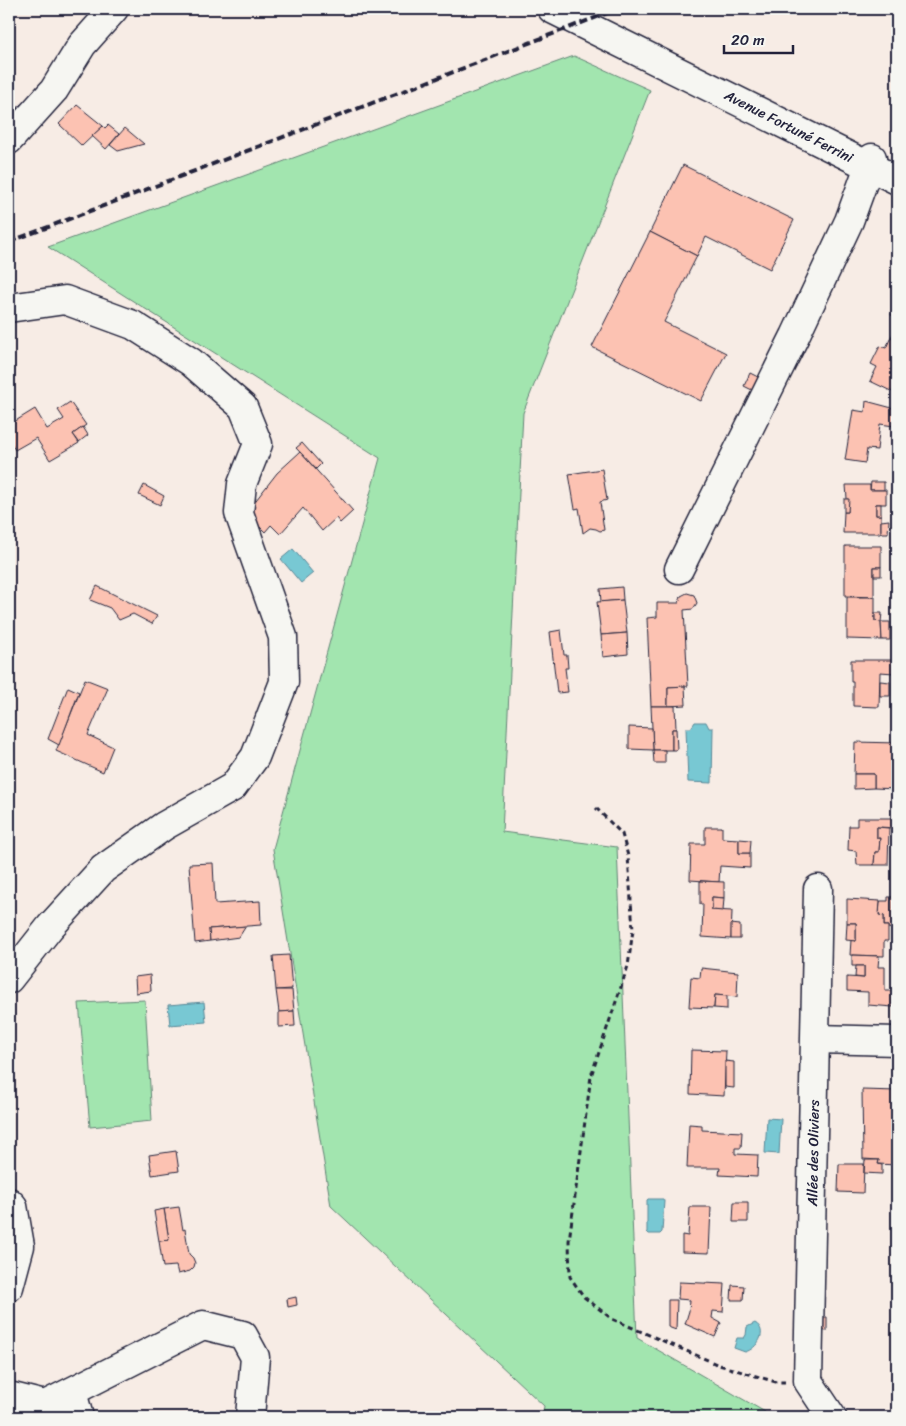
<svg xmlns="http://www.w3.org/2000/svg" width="906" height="1426" font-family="Sriracha,sans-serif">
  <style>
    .green { fill: #a2e5af; stroke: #628475 }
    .water { fill: #78c8d3; stroke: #568696 }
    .building { fill: #fcc2b2; stroke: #22223b }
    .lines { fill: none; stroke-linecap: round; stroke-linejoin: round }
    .minor-casing { stroke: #22223b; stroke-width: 31 }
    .major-casing { stroke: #22223b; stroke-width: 31 }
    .path { stroke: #22223b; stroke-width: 3; stroke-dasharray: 5 4; stroke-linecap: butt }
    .minor { stroke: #f6f6f2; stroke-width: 28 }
    .major { stroke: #f6f6f2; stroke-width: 28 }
    .rail { stroke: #22223b; stroke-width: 4; stroke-dasharray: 8 4; stroke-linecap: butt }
    .labels { text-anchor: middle; stroke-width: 4.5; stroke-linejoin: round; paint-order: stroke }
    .street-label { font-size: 14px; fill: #22223b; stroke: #f6f6f2 }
  </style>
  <rect width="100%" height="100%" fill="#f7ece5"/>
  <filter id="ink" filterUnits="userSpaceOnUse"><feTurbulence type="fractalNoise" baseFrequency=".02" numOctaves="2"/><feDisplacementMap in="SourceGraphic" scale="10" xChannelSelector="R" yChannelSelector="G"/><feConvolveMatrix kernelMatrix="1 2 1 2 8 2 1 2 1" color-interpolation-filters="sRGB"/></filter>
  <g filter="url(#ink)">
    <g class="green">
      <path d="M574,56L650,90L523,413L502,832L617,847L637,1338L765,1412L763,1417H542L544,1406L331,1206L273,849L380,458L48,247Z"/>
      <path d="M145,1000L152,1121L90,1127L79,1003Z"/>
    </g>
    <g class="water">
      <path d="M293,549L313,573L301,583L281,559Z"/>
      <path d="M695,722H706L709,728H713L712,783L688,782L686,728H691Z"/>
      <path d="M204,1002L206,1022L170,1025L168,1005Z"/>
      <path d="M767,1118L781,1119L779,1154L765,1153Z"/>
      <path d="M648,1199H663L664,1201L662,1232L660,1234H649L647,1232V1200Z"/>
      <path d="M755,1323C769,1331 757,1349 745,1352L734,1348L737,1338H744L746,1335L747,1327Z"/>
    </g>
    <g class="building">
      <path d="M893,9H897V36H892Z"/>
      <path d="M77,105L103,126L82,146L59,124Z"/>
      <path d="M108,125L119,134L106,149L92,136L103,126L105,128Z"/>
      <path d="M125,128L144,144L118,151L110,145Z"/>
      <path d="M683,165L794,220L770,269L706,237L697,256L650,232Z"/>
      <path d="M650,232L697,256L664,322L726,353L701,401L592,347Z"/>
      <path d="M897,302V318L891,315Z"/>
      <path d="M894,332L897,334V340L891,337Z"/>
      <path d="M891,337L897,340V394L870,381L877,367L871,364L880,346L886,348Z"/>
      <path d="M750,373L764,380L758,393L744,386Z"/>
      <path d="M866,401L896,409L894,426L880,424L877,450L867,449L865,463L845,460L853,410L865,412Z"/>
      <path d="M70,402L86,425L73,434L79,443L50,460L36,438L15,450L9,439V425L35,409L47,429L64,419L58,410Z"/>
      <path d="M83,427L88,435L79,442L73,434Z"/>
      <path d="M302,443L321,464L316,469L296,448Z"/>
      <path d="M300,452L353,511L340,523L336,518L322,531L303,508L280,534L271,525L265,532L246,513L277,473Z"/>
      <path d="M602,469L607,500L600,502L604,530L600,531L596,529L590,528L583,533L579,508L575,509L569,474Z"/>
      <path d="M871,482H884V490H870Z"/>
      <path d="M144,485L164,496L160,505L139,495Z"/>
      <path d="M846,485H870V490H886V504H876V515H881V533H843L844,512H848Z"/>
      <path d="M844,499H849L848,512H844Z"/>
      <rect x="876" y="504" width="5" height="11"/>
      <path d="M889,520L888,533H881V521Z"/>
      <path d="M845,546H881V567H874V597L845,596Z"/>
      <rect x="874" y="567" width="7" height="9"/>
      <path d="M97,586L157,616L152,624L133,614L119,620L110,608L90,600Z"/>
      <path d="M622,587L623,600L601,602L600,589Z"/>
      <path d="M687,593L694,595L697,603L693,609L684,610L688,686L668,687V706H651L647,618L657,617V603H679L681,596Z"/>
      <path d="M847,597H875V621L881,622L882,640L847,639Z"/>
      <path d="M623,600L627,633L601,635L597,602Z"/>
      <path d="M875,613H882L881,622L875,621Z"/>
      <path d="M881,622H890V640H882Z"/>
      <path d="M561,630L564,655H567L568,668H565L568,692L557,693L550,632Z"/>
      <path d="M627,633L628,654L603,657L601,635Z"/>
      <path d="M851,660H895L894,673L880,672L879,707L853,706V682H851Z"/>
      <path d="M85,679L108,688L88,735L113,747L103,772L56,751Z"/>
      <path d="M880,681L890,682V696H880Z"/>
      <path d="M685,686L686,705L668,706V687Z"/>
      <path d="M68,687L79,692L59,745L48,739Z"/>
      <path d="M651,706H675L676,729H672V750H653Z"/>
      <path d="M629,727L652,728L653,750L629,749Z"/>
      <path d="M672,729H676L677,750H672Z"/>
      <path d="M855,742L897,743V789L874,788V774H854Z"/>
      <path d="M653,750H665V763H654Z"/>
      <path d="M854,774H874V788L854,789Z"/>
      <path d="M857,818H897V828L877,827V838H880L879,852H875L874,865H857L856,851L848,850L849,826H857Z"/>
      <path d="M705,827H722V838L739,839V853H750V868L720,866L719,882L690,880L691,844H705Z"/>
      <path d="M877,827L889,828L888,865H874L875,852H879L880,838H877Z"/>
      <path d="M739,839L751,840L750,853H739Z"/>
      <path d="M213,863L215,904L260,901L261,925L209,929L210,941L195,943L189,864Z"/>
      <path d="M700,881L724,882V898L712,897V910L732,911L731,939L702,937L703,904H700Z"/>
      <path d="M712,897L724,898L723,911L712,910Z"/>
      <path d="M888,897H894L893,929L888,928V926H884V916L879,915L880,901H888Z"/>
      <path d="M847,899L880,901L879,915L884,916V926H888V941H884V956L850,955L851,940L856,941V923H847Z"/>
      <path d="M847,923H856V941L846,940Z"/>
      <path d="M731,924L740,925V939H731Z"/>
      <path d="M246,926L239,937L210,941L209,929Z"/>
      <path d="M289,955L292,989L276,990L273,956Z"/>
      <path d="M852,955L879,956L878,967H885V991H893V1007L868,1005V992L847,991V977L864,978V966H852Z"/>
      <path d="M856,966H864V978L855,977Z"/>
      <path d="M701,968L738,972L737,997L715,995L714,1008L689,1007L691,977L700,978Z"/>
      <path d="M150,975L151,991L136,993L135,977Z"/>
      <path d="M276,990H292L294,1011L279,1012Z"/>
      <path d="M715,995L727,996V1009L714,1008Z"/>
      <path d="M294,1011L295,1026L279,1027V1012Z"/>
      <path d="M691,1050L726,1051L724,1096L690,1094Z"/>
      <path d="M725,1061L734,1062V1088L725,1087Z"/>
      <path d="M862,1090L897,1091L896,1165L878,1164L879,1160L863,1159Z"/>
      <path d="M689,1124L702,1125V1130L742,1132L741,1148H735V1154L758,1155L757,1177L719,1175L720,1168H687Z"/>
      <path d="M176,1151L179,1171L152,1175L149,1155Z"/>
      <path d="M865,1160H879L878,1164L882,1165V1174L864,1173Z"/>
      <path d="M839,1164H864L863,1193L838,1192Z"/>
      <path d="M734,1202H748V1222H733Z"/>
      <path d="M179,1207L183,1230L185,1229L189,1254L193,1258L195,1263L194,1267L190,1271L178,1274L176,1266L163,1267L159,1241L169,1240L164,1209Z"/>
      <path d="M690,1207H711L709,1253L682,1252V1235L688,1236Z"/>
      <path d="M164,1209L169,1240L159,1241L154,1211Z"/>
      <path d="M679,1282L725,1284L723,1312L713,1311L712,1318L721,1323L715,1337L685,1324L689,1311L690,1300L678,1299Z"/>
      <path d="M732,1285L744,1286L743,1300H731Z"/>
      <path d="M296,1297L297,1305L288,1307L287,1299Z"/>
      <path d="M668,1300H677L676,1330L668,1327Z"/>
      <path d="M819,1317H827V1331L818,1330Z"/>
    </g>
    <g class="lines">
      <g class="minor-casing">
        <g id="minor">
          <path d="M9,140L54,90L82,45L114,9"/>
          <path d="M9,308L65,300L133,325L191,362L243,407L258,444L242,484L239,513L283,637L284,682L255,757L233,787L164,826L103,869L50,927L9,979"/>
          <path d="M679,569L795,336L849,221L872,158"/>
          <path d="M818,889L808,1381L832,1417"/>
          <path d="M816,1039L897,1041"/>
          <path d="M9,1202L13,1206L20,1246L9,1287"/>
          <path d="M72,1392L79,1417"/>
          <path d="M9,1396L45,1405L203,1325L243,1335L255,1357L250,1417"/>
        </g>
      </g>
      <g class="major-casing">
        <path id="major" d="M552,9L897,180"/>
      </g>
      <path class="path" d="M596,808L622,834L628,856L633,930L628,966L591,1076L569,1241L570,1277L584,1297L612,1319L719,1365L776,1382H785"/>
      <use href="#minor" class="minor"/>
      <use href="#major" class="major"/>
      <path class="rail" d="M9,242L618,9"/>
    </g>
  </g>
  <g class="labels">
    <g class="street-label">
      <text transform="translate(789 126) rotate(27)" y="5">Avenue Fortuné Ferrini</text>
      <text transform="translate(813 1153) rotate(-89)" y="5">Allée des Oliviers</text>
    </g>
  </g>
  <rect width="906" height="1426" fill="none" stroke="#f6f6f2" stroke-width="30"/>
  <rect x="15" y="15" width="876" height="1396" fill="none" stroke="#22223b" stroke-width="2" filter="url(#ink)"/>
  <path d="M724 45v8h69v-8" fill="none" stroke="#22223b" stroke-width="2.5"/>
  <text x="731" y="45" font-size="15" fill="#22223b" stroke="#f6f6f2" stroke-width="4" paint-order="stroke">20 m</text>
</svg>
